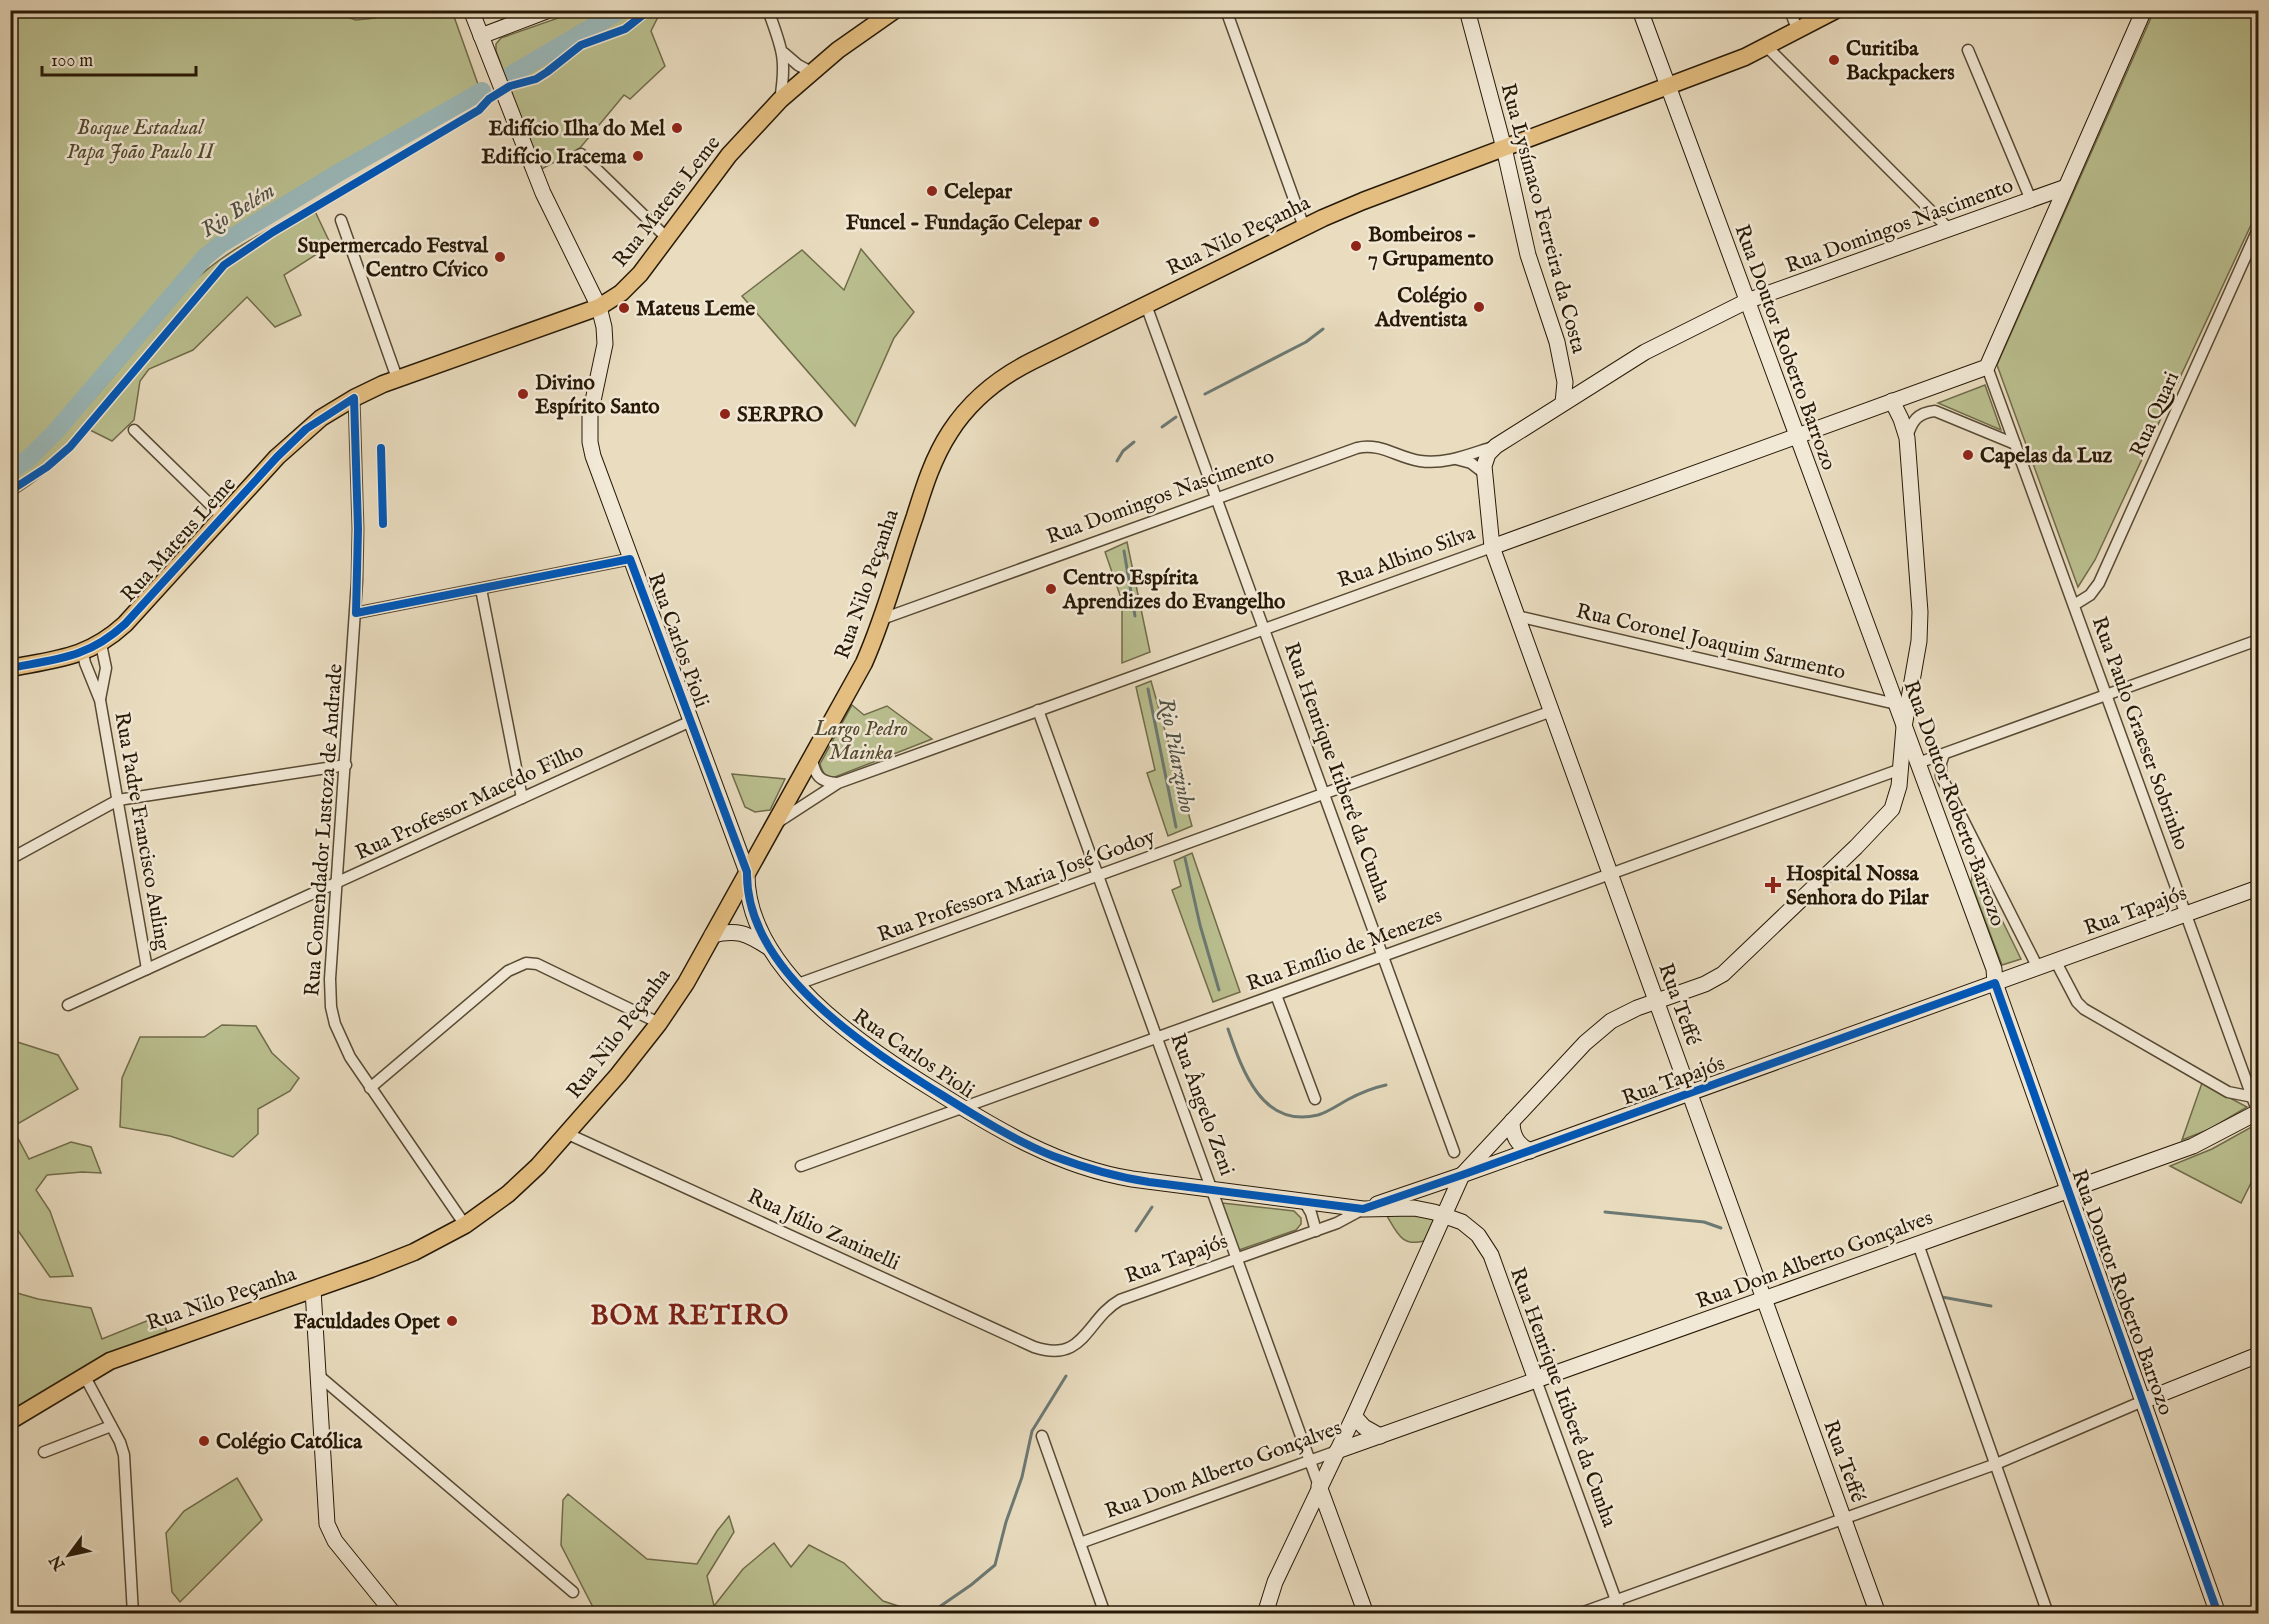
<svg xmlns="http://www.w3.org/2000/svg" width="2269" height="1624" font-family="'IM FELL English',serif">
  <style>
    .green { fill: #babf8f; stroke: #706c4a; stroke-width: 1.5 }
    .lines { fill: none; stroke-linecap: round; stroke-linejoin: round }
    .stream { stroke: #6c7973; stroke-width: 3 }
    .river { stroke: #9ab9bb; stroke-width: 18 }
    .street-casing { stroke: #584a34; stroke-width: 13 }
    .secondary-casing { stroke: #271906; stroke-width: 17 }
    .primary-casing { stroke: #271906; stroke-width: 19 }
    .street { stroke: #f1e8d5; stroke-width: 10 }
    .secondary { stroke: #f1e8d5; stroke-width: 15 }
    .primary { stroke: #e4be80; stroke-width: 16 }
    .cycleway-casing { stroke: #f1e8d5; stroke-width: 11 }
    .cycleway { stroke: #0057b8; stroke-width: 8 }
    .poi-dot { fill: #8f2418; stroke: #f1e8d5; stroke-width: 2 }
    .labels { text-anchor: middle; stroke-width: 5; stroke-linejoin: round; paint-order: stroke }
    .poi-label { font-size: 21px; font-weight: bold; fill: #271906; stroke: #f1e8d5; text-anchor: start }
    .park-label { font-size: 21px; font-style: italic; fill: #534b2f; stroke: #f1e8d5 }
    .street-label { font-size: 21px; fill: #271906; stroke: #f1e8d5 }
    .water-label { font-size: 22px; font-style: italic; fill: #4f5145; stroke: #f1e8d5 }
    .district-label { font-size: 27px; font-weight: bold; letter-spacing: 1.5px; fill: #7a1f14; stroke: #f1e8d5 }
  </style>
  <rect width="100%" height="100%" fill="#e9dcbf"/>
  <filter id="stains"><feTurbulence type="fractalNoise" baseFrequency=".00333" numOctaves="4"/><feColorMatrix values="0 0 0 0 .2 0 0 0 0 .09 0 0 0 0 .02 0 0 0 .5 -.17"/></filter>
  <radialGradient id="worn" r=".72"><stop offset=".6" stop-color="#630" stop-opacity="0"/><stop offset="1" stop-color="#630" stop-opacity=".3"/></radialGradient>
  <g class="green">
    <path d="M337,10L341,15L356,20L375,18L386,11H452L479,87L222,237L202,255L135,335L49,432L22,456L11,463L10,21L14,19L11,11Z"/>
    <path d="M578,11H661L651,31L665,66L630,99L624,95L580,148L540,170L496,51V44L501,38Z"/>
    <path d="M2154,11H2258V210L2095,560L2078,587L1997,365Z"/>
    <path d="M312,205L331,245L284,275L301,315L275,327L247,297L193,350L149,369L140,381L134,420L112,441L90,430C65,455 41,480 11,497V476C61,440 103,389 142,342C159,322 175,300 193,282C227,249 272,229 312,205Z"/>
    <path d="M861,249L914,312L894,338L855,426L742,296L802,250L844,290Z"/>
    <path d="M1985,385L2001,430L1938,403Z"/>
    <path d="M1127,542L1150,652L1122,663V601L1105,552Z"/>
    <path d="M1151,681L1192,826L1168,836L1147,773L1155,770L1136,687Z"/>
    <path d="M852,705L864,715L887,706L932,739L835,777C825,777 823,774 820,764Z"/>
    <path d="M732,774L785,779L770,810L755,812L745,807Z"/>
    <path d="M1192,853L1240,992L1213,1002L1172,890L1181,886L1174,861Z"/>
    <path d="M1974,863L2021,959L2002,965L1971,883Z"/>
    <path d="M222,1025L256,1026L272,1053L299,1078L290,1091L258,1109V1134L233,1157L170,1136L120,1127L122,1078L140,1037H204Z"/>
    <path d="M11,1040L58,1055L78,1089L12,1127L29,1159L71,1142L91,1147L101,1173L82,1172L47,1175L36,1190L50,1211L73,1276L50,1277L17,1229L11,1232Z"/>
    <path d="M2202,1083L2247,1107L2210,1129L2182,1140Z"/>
    <path d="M2255,1125L2258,1134V1169L2241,1203L2170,1166L2212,1149Z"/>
    <path d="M1222,1203L1294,1211L1301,1218V1224L1296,1230L1239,1250Z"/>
    <path d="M1400,1213L1435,1217L1424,1241C1402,1247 1397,1233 1387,1216Z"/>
    <path d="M10,1291L38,1299L91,1308L102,1339L149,1320L163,1323L167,1331L106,1355L11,1412Z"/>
    <path d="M237,1478L262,1520L180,1602L172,1592L166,1533L184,1511Z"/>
    <path d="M568,1494L647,1559L697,1564L717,1531L729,1516L734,1532L707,1576L714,1606L743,1569L774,1543L791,1567L809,1545L844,1563L883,1601L920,1613H596L561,1545L563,1500Z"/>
  </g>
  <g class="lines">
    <g class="stream">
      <path d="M1205,394L1306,342L1323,329"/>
      <path d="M1162,427L1176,417"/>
      <path d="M1117,461L1123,451L1134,442"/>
      <path d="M1124,551L1135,616"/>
      <path d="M1148,689L1176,827"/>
      <path d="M1185,858L1200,925L1219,990"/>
      <path d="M1228,1029C1242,1070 1262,1129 1318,1115C1328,1112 1338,1105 1347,1100C1360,1093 1372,1088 1386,1085"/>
      <path d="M1605,1212L1704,1222L1721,1228"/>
      <path d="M1136,1231L1152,1207"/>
      <path d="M1942,1297L1991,1306"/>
      <path d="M929,1614L971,1585L995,1565L1006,1522L1022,1477L1032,1431L1066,1376"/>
    </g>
    <g class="river">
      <path d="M512,74L621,10"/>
      <path d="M10,471L28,459L56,431L205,257L221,244L338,173L482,91"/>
    </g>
    <g class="street-casing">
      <g id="street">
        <path d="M768,10C782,49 787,58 780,100"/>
        <path d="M1226,10L1304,227"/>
        <path d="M1790,10L1798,32"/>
        <path d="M1767,47L1949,229"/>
        <path d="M1968,50L2031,200"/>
        <path d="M784,53L798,65L811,72"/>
        <path d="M581,154L667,238"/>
        <path d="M341,220L397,378"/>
        <path d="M1146,305L1454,1152"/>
        <path d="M1987,367L2258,1113"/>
        <path d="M354,398L358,529L357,581L330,979L331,1007L335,1024L350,1057L465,1225"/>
        <path d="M134,430L222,516"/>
        <path d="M1907,437C1912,421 1917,413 1935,411L2015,444"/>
        <path d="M1456,459L1471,463L1484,473"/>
        <path d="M481,589L522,798"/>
        <path d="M2074,605L2090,595L2099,583L2258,229"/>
        <path d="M356,613L630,559"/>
        <path d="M1517,616L1896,704"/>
        <path d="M882,619L1357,448C1380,442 1398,458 1420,461C1445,465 1470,454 1493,447"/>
        <path d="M83,653L85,663L100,700L147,969"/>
        <path d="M100,699L106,668L101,644"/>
        <path d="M1038,710L1319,1486"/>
        <path d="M1944,754L1941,763V776L2038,968"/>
        <path d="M812,759C815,776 820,782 837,783"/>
        <path d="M1918,763L2258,640"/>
        <path d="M778,822L838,783L1492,547"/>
        <path d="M10,859L118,800L346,765"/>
        <path d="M2056,962L2077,1002L2084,1009L2228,1092L2253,1097"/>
        <path d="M798,984L1552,711"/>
        <path d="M1276,995L1315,1099"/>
        <path d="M68,1005L691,721"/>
        <path d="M370,1088L508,971L526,963L537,964L659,1023"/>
        <path d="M568,1134L1034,1347C1085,1364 1086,1319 1120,1300L1337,1223L1363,1209"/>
        <path d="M801,1166L1901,769"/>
        <path d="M1304,1201L1311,1213L1316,1231"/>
        <path d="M1918,1244L2048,1614"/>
        <path d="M84,1375L120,1442L124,1455L133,1614"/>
        <path d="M318,1375L573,1592"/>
        <path d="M1536,1380L1621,1614"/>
        <path d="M1042,1436L1105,1614"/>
        <path d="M44,1452L111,1426"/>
        <path d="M1080,1543L1337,1451"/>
        <path d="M10,1607L14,1614"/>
        <path d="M1578,1614L1996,1464L2143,1401"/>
      </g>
    </g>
    <g class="secondary-casing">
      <g id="secondary">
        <path d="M471,10L543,193L599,307L604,327L605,344L590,415V442L593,456L747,872C745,968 862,1046 934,1090C996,1129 1059,1167 1132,1179L1363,1209L1414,1208L1434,1212L1462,1222L1478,1235L1491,1255L1536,1380"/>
        <path d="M1467,10L1504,148L1528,255L1557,342L1565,382L1563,403"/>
        <path d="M1640,10L1994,969L1995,983L2218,1614"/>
        <path d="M481,36L549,10"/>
        <path d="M1492,547L1987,367L2144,10"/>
        <path d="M712,935C737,929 746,933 768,947"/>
        <path d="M1512,1121C1512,1135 1517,1145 1530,1151"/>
        <path d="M1377,1204L1462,1175L2258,888"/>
        <path d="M313,1290L327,1524L335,1541L394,1614"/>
        <path d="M2143,1401L2258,1355"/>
        <path d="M1354,1416L1364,1427L1380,1436"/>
        <path d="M1337,1451L2193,1146L2258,1112"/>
        <path d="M1319,1486L1366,1614"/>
        <path d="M1265,1614L1275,1582L1354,1416L1462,1175L1585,1043L1611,1021L1637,1008L1705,984L1723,974L1856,847L1892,809L1899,786L1904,727L1919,641L1920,612L1907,438L1901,419L1892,401"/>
        <path d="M1878,1614L1492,547L1484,466L1488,454L1496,446L1645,352L1747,301L2066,187"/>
      </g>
    </g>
    <g class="primary-casing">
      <g id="primary">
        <path d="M10,668C57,659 88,658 125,624L277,457L321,418L354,398L383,384L599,307L621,293L640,274L729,155L780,100L838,50L895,10"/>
        <path d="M10,1421L110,1361L371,1269L414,1252L465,1225L508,1194L538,1166L618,1075L659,1023L686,983L864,663C885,616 898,565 915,516C924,487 933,458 950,432C970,401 998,378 1032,361L1323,218L1363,201L1745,57L1836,10"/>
      </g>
    </g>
    <use href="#street" class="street"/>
    <use href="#secondary" class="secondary"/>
    <use href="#primary" class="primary"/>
    <g class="cycleway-casing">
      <g id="cycleway">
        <path d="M381,448L383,524"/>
        <path d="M10,491L47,467L70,447L224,265L273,232L479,110L489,99L510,86L536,79L547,72L581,45L625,29L649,10"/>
        <path d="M10,668C57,659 88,658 125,624L277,457L306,429L354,398L358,529L356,613L630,559L747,872C745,971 868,1049 942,1095C977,1117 1014,1140 1053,1156C1085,1168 1116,1177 1149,1182L1363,1209L1462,1175L1995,983L2218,1614"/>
      </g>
    </g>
    <use href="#cycleway" class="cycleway"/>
  </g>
  <g class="poi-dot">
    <circle cx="1834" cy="60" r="6"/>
    <circle cx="677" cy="128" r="6"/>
    <circle cx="638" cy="156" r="6"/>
    <circle cx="932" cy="191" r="6"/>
    <circle cx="1094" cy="222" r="6"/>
    <circle cx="1356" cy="246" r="6"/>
    <circle cx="500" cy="257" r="6"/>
    <circle cx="1479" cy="307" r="6"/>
    <circle cx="624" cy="308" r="6"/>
    <circle cx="523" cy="394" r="6"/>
    <circle cx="725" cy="414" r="6"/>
    <circle cx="1968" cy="455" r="6"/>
    <circle cx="1051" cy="589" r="6"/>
    <path d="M1770 876h6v6h6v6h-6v6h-6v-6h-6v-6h6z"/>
    <circle cx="452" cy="1321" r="6"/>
    <circle cx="204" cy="1441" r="6"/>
  </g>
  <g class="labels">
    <g class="poi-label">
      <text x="1846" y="55">Curitiba<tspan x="1846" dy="24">Backpackers</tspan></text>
      <text x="665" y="135" text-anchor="end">Edifício Ilha do Mel</text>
      <text x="626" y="163" text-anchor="end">Edifício Iracema</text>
      <text x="944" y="198">Celepar</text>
      <text x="1082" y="229" text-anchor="end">Funcel - Fundação Celepar</text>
      <text x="1368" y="241">Bombeiros -<tspan x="1368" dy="24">7 Grupamento</tspan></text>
      <text x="488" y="252" text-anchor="end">Supermercado Festval<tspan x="488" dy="24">Centro Cívico</tspan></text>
      <text x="1467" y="302" text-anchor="end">Colégio<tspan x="1467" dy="24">Adventista</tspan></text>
      <text x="636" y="315">Mateus Leme</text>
      <text x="535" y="389">Divino<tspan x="535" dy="24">Espírito Santo</tspan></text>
      <text x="737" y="421">SERPRO</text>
      <text x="1980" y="462">Capelas da Luz</text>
      <text x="1063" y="584">Centro Espírita<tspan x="1063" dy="24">Aprendizes do Evangelho</tspan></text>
      <text x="1786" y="880">Hospital Nossa<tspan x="1786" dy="24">Senhora do Pilar</tspan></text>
      <text x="440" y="1328" text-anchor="end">Faculdades Opet</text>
      <text x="216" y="1448">Colégio Católica</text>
    </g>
    <g class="park-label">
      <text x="140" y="134">Bosque Estadual<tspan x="140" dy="24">Papa João Paulo II</tspan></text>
      <text x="861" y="735">Largo Pedro<tspan x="861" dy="24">Mainka</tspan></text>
    </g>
    <g class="street-label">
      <text transform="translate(666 201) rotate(-52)" y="7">Rua Mateus Leme</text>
      <text transform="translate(1544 218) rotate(75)" y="7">Rua Lysímaco Ferreira da Costa</text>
      <text transform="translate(1899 225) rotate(-20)" y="7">Rua Domingos Nascimento</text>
      <text transform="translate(1238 235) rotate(-26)" y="7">Rua Nilo Peçanha</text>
      <text transform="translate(1786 347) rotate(70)" y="7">Rua Doutor Roberto Barrozo</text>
      <text transform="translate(2154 414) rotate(-66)" y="7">Rua Quari</text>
      <text transform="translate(1160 496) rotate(-20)" y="7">Rua Domingos Nascimento</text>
      <text transform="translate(178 539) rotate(-48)" y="7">Rua Mateus Leme</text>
      <text transform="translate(1406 556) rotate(-20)" y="7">Rua Albino Silva</text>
      <text transform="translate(866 584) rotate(-71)" y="7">Rua Nilo Peçanha</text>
      <text transform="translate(679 640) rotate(70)" y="7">Rua Carlos Pioli</text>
      <text transform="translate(1711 641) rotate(13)" y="7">Rua Coronel Joaquim Sarmento</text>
      <text transform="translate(2141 733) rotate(70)" y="7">Rua Paulo Graeser Sobrinho</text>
      <text transform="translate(1338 772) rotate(70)" y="7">Rua Henrique Itiberê da Cunha</text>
      <text transform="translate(469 801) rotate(-25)" y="7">Rua Professor Macedo Filho</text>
      <text transform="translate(1955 803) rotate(70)" y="7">Rua Doutor Roberto Barrozo</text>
      <text transform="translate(323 830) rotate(-86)" y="7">Rua Comendador Lustoza de Andrade</text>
      <text transform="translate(143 831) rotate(80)" y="7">Rua Padre Francisco Auling</text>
      <text transform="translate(1016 885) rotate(-20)" y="7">Rua Professora Maria José Godoy</text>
      <text transform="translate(2135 910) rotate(-20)" y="7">Rua Tapajós</text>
      <text transform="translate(1344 949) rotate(-20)" y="7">Rua Emílio de Menezes</text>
      <text transform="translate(1680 1004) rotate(70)" y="7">Rua Teffé</text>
      <text transform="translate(618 1033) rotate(-53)" y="7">Rua Nilo Peçanha</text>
      <text transform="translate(914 1053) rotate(34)" y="7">Rua Carlos Pioli</text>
      <text transform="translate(1673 1080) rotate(-20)" y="7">Rua Tapajós</text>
      <text transform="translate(1203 1104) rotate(70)" y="7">Rua Ângelo Zeni</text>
      <text transform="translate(824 1229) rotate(25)" y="7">Rua Júlio Zaninelli</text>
      <text transform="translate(1176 1258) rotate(-20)" y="7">Rua Tapajós</text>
      <text transform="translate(1814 1259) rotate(-20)" y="7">Rua Dom Alberto Gonçalves</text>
      <text transform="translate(2123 1292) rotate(70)" y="7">Rua Doutor Roberto Barrozo</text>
      <text transform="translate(221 1298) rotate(-19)" y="7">Rua Nilo Peçanha</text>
      <text transform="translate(1564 1397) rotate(70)" y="7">Rua Henrique Itiberê da Cunha</text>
      <text transform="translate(1845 1461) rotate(70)" y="7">Rua Teffé</text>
      <text transform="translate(1223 1469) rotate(-20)" y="7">Rua Dom Alberto Gonçalves</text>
    </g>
    <g class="water-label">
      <text transform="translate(237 209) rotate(-32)" y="8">Rio Belém</text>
      <text transform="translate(1178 755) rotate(79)" y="8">Rio Pilarzinho</text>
    </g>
    <g class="district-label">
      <text x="690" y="1324">BOM RETIRO</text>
    </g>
  </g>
  <rect width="2269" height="1624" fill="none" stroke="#e9dcbf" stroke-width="36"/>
  <rect x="12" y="12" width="2245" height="1600" fill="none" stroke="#271906" stroke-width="3"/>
  <rect x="18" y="18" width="2233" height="1588" fill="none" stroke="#271906" stroke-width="1.5"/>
  <g transform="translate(69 1555) rotate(237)" stroke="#f1e8d5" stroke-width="4.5" paint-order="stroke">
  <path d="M0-4.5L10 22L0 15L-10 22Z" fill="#271906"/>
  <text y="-9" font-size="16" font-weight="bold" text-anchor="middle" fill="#271906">N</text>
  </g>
  <path d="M42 66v9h154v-9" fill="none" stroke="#271906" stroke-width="3"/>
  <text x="51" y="66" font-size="18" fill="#271906" stroke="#f1e8d5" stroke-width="4.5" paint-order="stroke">100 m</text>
  <rect width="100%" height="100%" filter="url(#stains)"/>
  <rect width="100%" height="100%" fill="url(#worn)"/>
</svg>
